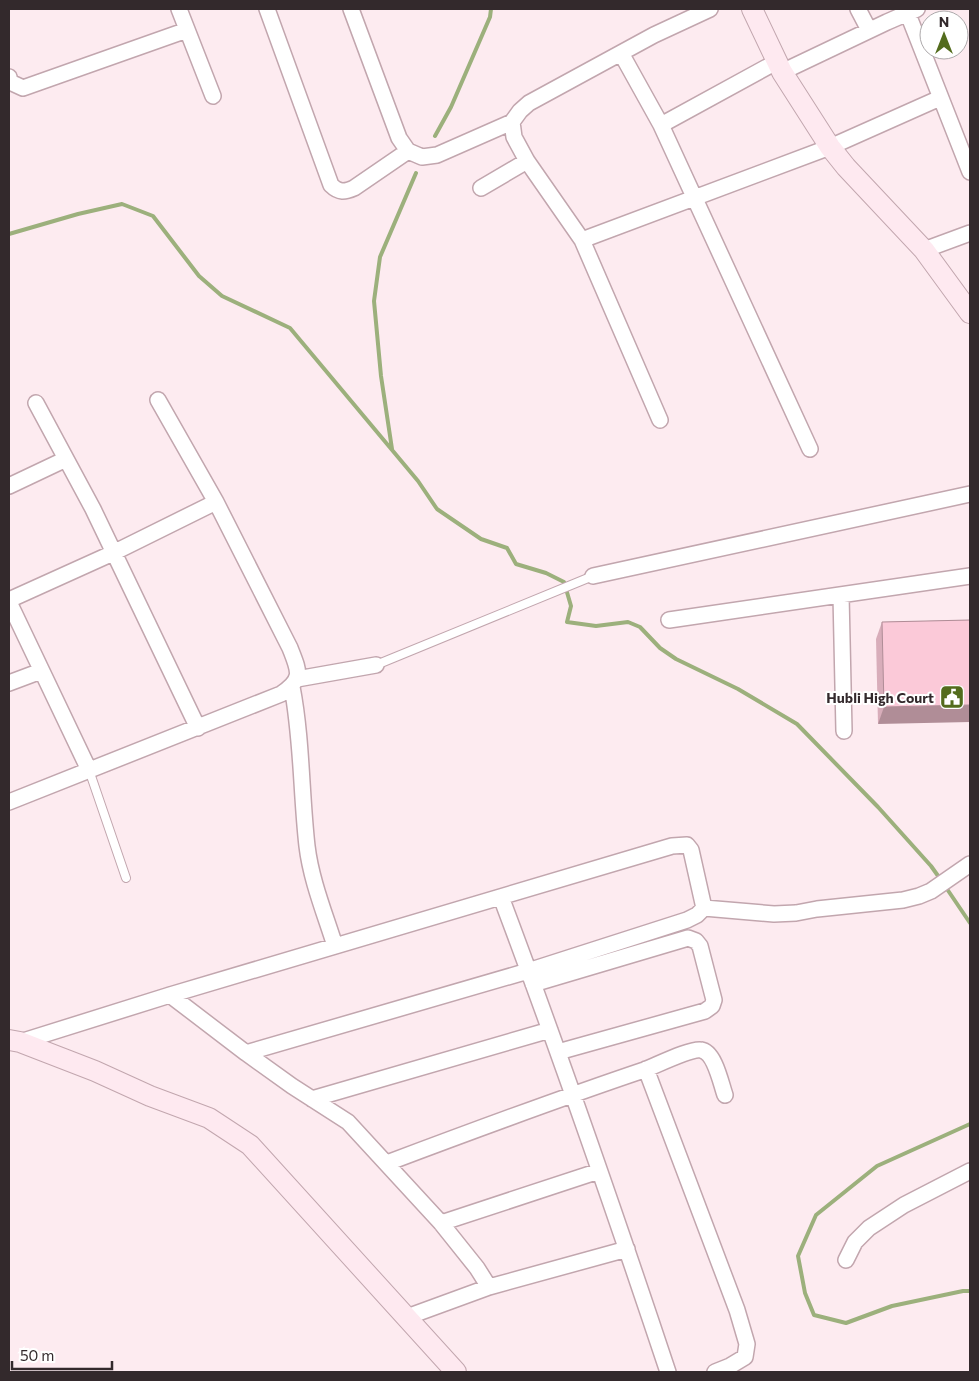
<svg xmlns="http://www.w3.org/2000/svg" width="979" height="1381" viewBox="0 0 979 1381" font-family="Commissioner,sans-serif">
  <style>
    .lines { fill: none; stroke-linecap: round; stroke-linejoin: round }
    .stream { stroke: #9cb07c; stroke-width: 4 }
    .lane-casing { stroke: #c2a6ae; stroke-width: 10 }
    .street-casing { stroke: #c2a6ae; stroke-width: 18 }
    .secondary-casing { stroke: #c2a6ae; stroke-width: 22 }
    .lane { stroke: #fff; stroke-width: 8 }
    .street { stroke: #fff; stroke-width: 15 }
    .secondary { stroke: #fee9f0; stroke-width: 20 }
    .wall { fill: #d8adba }
    .shaded-wall { fill: #b08d97 }
    .building { fill: #fbc9d8; stroke: #b08d97 }
    .labels { text-anchor: middle; dominant-baseline: central; stroke-width: 4; stroke-linejoin: round; paint-order: stroke }
    .poi-label { font-size: 14px; font-weight: bold; fill: #33292c; stroke: #fff; text-anchor: end }
  </style>
  <rect width="100%" height="100%" fill="#fdebf0"/>
  <g class="lines">
    <path class="stream" d="M 435,136 L 451,107 L 490,17 L 491,9
      M 9,234 L 78,214 L 122,204 L 153,216 L 199,276 L 222,296 L 290,328 L 418,481 L 437,509 L 481,539 L 507,548 L 516,564 L 546,573 L 564,582 L 571,606 L 567,622 L 596,626 L 628,622 L 640,627 L 660,648 L 676,659 L 738,689 L 797,724 L 878,807 L 931,866 L 941,880
      M 392,449 L 381,376 L 374,301 L 380,257 L 416,173
      M 945,886 L 970,923
      M 970,1124 L 877,1166 L 816,1215 L 798,1256 L 805,1293 L 814,1315 L 846,1323 L 892,1306 L 963,1291 L 970,1291"/>
    <defs>
      <path id="lane" d="M 376,665 L 593,576
        M 89,770 L 126,878"/>
      <path id="street" d="M 179,9 L 213,96
        M 267,9 L 331,185 C 339,193 345,192 354,188 L 408,151
        M 351,9 L 399,138 L 408,151 L 422,157 L 437,155 L 512,122
        M 858,9 L 869,30
        M 906,9 L 970,172
        M 621,53 L 661,125 L 810,449
        M 782,72 L 887,22 L 917,9
        M 9,77 L 10,82 L 23,88 L 187,30
        M 661,125 L 778,61
        M 481,188 L 527,161
        M 582,240 L 830,147 L 940,98
        M 924,250 L 970,233
        M 36,403 L 93,509 L 198,728
        M 660,420 L 582,240 L 527,161 L 514,137 L 512,122 L 520,111 L 529,103 L 654,35 L 710,9
        M 9,486 L 66,459
        M 593,576 L 970,494
        M 841,595 L 844,731
        M 9,600 L 113,553 L 216,502
        M 9,602 L 89,770
        M 669,620 L 970,576
        M 297,679 L 376,665
        M 9,683 L 41,671
        M 292,687 C 302,739 301,793 307,846 C 311,880 325,914 335,946
        M 9,802 L 281,694 C 304,679 299,671 290,648 L 216,502 L 158,400
        M 501,897 C 560,1054 615,1213 668,1372
        M 704,908 L 774,914 L 796,913 L 817,909 L 903,900 L 919,896 L 931,891 L 970,864
        M 533,984 L 688,938 L 696,941 L 700,946 L 714,1000 L 712,1006 L 705,1011 L 558,1052
        M 170,995 L 246,1053 L 292,1086 L 348,1122 L 441,1223 L 477,1268 L 489,1287
        M 20,1042 L 170,995 L 672,846 L 687,845 L 691,850 L 704,908 L 697,915 L 687,920 L 528,971 L 246,1053
        M 646,1069 L 737,1310 L 747,1344 L 745,1357 L 730,1366 L 715,1372
        M 312,1099 L 550,1030
        M 387,1163 C 472,1131 558,1099 644,1070 C 655,1066 691,1048 701,1050 C 715,1052 721,1084 725,1095
        M 441,1223 L 599,1171
        M 846,1260 L 855,1242 L 869,1228 L 904,1205 L 970,1171
        M 407,1317 L 489,1287 L 627,1249"/>
      <path id="secondary" d="M 752,9 L 782,72 L 830,147 L 846,167 L 924,250 L 970,313
        M 9,1040 L 20,1042 L 95,1071 L 150,1096 L 209,1118 L 250,1145 L 456,1372"/>
    </defs>
    <use href="#lane" class="lane-casing"/>
    <use href="#street" class="street-casing"/>
    <use href="#secondary" class="secondary-casing"/>
    <use href="#lane" class="lane"/>
    <use href="#street" class="street"/>
    <use href="#secondary" class="secondary"/>
  </g>
  <path class="wall" d="M 970,620 L 878,724 L 876,639 L 882,622 Z"/>
  <path class="shaded-wall" d="M 970,705 L 970,722 L 878,724 L 884,707 Z"/>
  <path class="building" d="M 970,620 L 970,705 L 884,707 L 882,622 Z"/>
  <defs>
    <symbol id="civic-square" viewBox="-11 -11 22 22"><rect x="-9" y="-9" width="18" height="18" rx="4" fill="#536c1d" stroke="#fff"/><path d="M-.6-6.5H3V-4.5H.6V-3L4-1V1h2V6H-6V1h2V-1L-.6-3ZM-1.2 2.5V6h2.4V2.5Z" fill="#fff"/></symbol>
  </defs>
  <g fill-rule="evenodd">
    <use href="#civic-square" x="938" y="683" width="28" height="28"/>
  </g>
  <g class="labels">
    <g class="poi-label">
      <text x="934" y="697">Hubli High Court</text>
    </g>
  </g>
  <rect width="979" height="1381" fill="none" stroke="#33292c" stroke-width="20"/>
  <g transform="translate(944 35)"><circle r="24" fill="#ffffff" stroke="#ada9ab"/>
  <path d="M0-4L9 19L0 12L-9 19Z" fill="#536c1d"/>
  <text y="-8" font-size="14" font-weight="bold" text-anchor="middle" fill="#33292c">N</text>
  </g>
  <path d="M12 1361v8h100v-8" fill="none" stroke="#33292c" stroke-width="2.5"/>
  <text x="20" y="1361" font-size="15" fill="#33292c" stroke="#ffffff" stroke-width="4" paint-order="stroke">50 m</text>
</svg>
